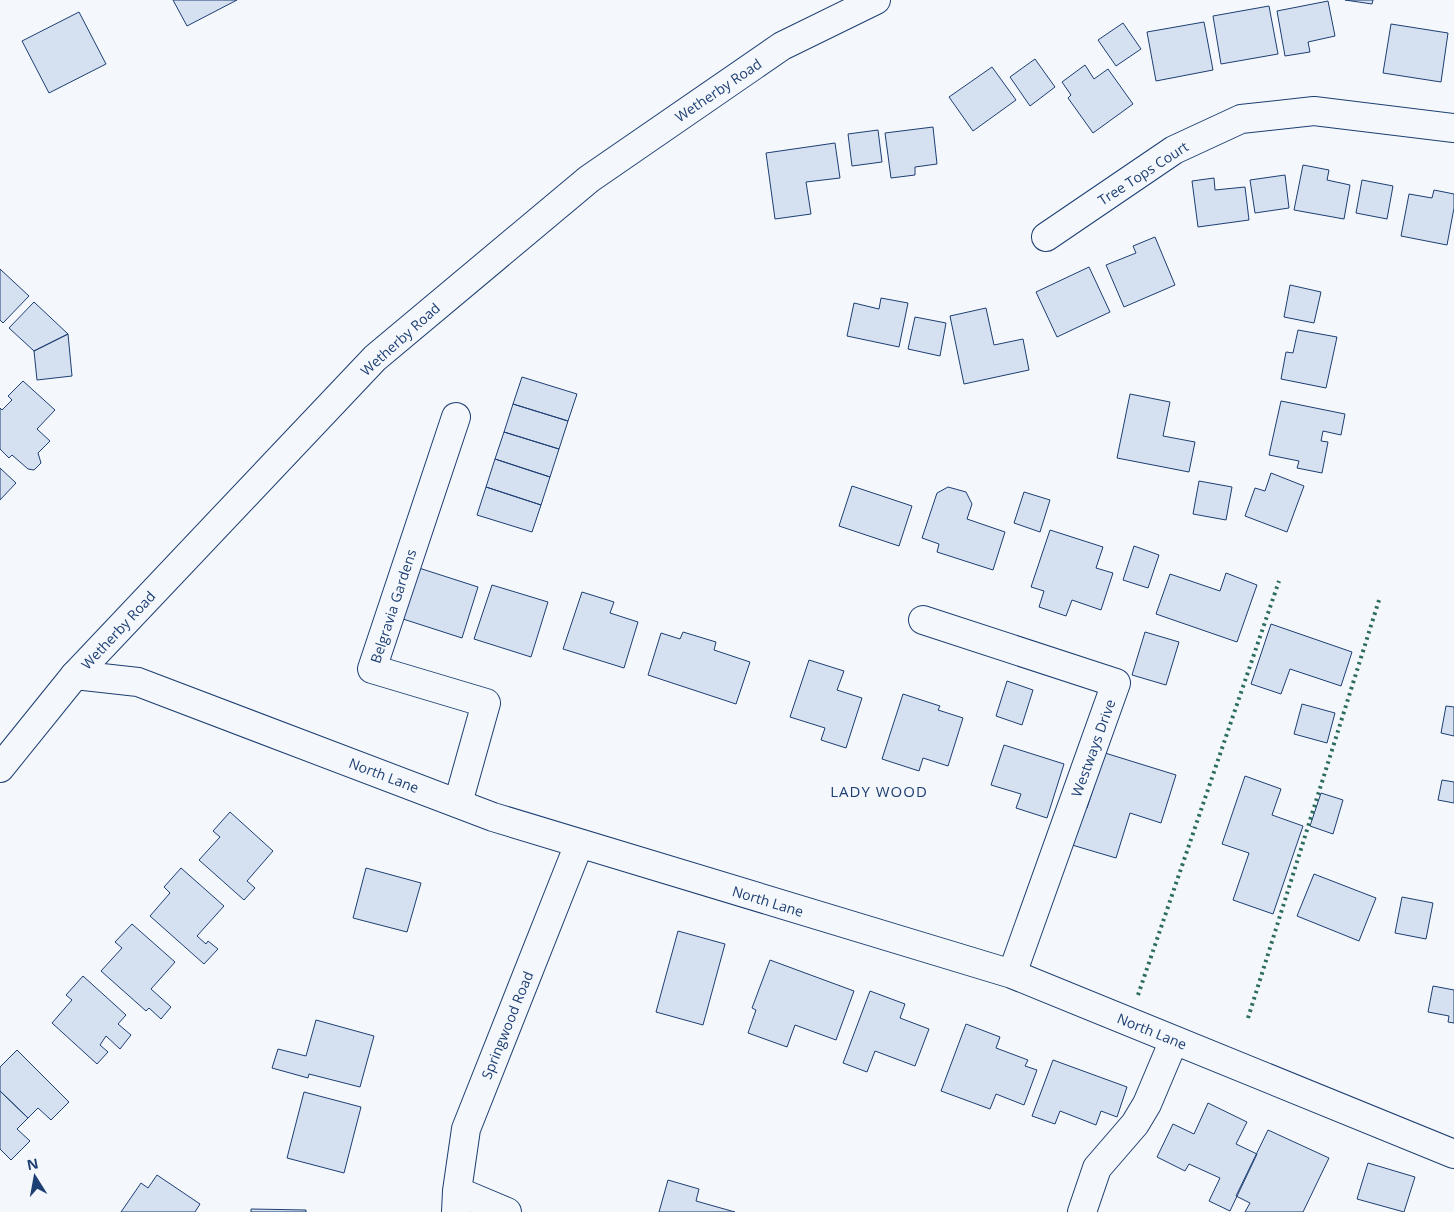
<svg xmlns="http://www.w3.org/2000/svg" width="1454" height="1212" viewBox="0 0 1454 1212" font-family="'Open Sans',sans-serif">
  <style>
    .building { fill: #d5e0f0; stroke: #1d3f73 }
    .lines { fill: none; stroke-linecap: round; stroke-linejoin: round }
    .street-casing { stroke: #1d3f73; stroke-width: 30 }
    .secondary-casing { stroke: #1d3f73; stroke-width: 30 }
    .street { stroke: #f4f7fb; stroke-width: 28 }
    .secondary { stroke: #f4f7fb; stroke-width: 28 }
    .hedge { stroke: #2c6c60; stroke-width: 4; stroke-dasharray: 2.5 4; stroke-linecap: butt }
    .labels { text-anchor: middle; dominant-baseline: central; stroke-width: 4; stroke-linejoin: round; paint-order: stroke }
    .street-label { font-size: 14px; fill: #1d3f73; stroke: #f4f7fb }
    .neighbourhood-label { font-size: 15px; letter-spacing: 1px; fill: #1d3f73; stroke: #f4f7fb }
  </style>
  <rect width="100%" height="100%" fill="#f4f7fb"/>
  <path class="building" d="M 173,0 L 237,0 L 187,26 Z
    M 1345,0 L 1373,0 L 1372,4 Z
    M 1328,1 L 1335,36 L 1308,42 L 1310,52 L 1285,56 L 1277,11 Z
    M 1269,6 L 1278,54 L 1221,64 L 1213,16 Z
    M 79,12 L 106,64 L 49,93 L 22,41 Z
    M 1204,22 L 1213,70 L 1156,81 L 1147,32 Z
    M 1123,23 L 1141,49 L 1116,66 L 1098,40 Z
    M 1391,24 L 1448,33 L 1441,82 L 1383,73 Z
    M 1035,59 L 1055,87 L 1030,106 L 1010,77 Z
    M 1085,65 L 1094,79 L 1108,69 L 1133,104 L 1093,133 L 1068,98 L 1071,95 L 1062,82 Z
    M 992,67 L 1016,100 L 973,131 L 949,97 Z
    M 933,127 L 937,164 L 915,167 L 915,175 L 891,178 L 885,133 Z
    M 878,130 L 882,162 L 852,166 L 848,134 Z
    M 835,143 L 840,178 L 806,182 L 811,214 L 775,219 L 766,153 Z
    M 1303,165 L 1329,170 L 1327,180 L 1350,185 L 1344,219 L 1294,210 Z
    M 1285,175 L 1289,208 L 1255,213 L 1250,180 Z
    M 1214,178 L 1215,190 L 1245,187 L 1249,220 L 1198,227 L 1192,181 Z
    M 1362,180 L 1393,186 L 1387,219 L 1356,213 Z
    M 1434,190 L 1454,194 L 1454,208 L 1447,245 L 1401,236 L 1409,194 L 1432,198 Z
    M 1155,237 L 1175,285 L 1124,307 L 1106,265 L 1136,253 L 1133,246 Z
    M 1089,267 L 1110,312 L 1057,337 L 1036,292 Z
    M 0,269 L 29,296 L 3,323 L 0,320 Z
    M 1290,285 L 1321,292 L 1314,323 L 1284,317 Z
    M 881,298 L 908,303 L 899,347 L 847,336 L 854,303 L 879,309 Z
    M 34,302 L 68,334 L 34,351 L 9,328 Z
    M 986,308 L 994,345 L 1023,339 L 1029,370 L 964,384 L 950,316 Z
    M 915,317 L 946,323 L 940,356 L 908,349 Z
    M 1298,330 L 1337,337 L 1326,388 L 1281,379 L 1286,352 L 1293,353 Z
    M 68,334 L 72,376 L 37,380 L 34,351 Z
    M 522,377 L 577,394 L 568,421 L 513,404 Z
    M 23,381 L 55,410 L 37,429 L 50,441 L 38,453 L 41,463 L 34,470 L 28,469 L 12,455 L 9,458 L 0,449 L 0,408 L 2,410 L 12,400 L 8,396 Z
    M 1130,394 L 1170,402 L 1163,436 L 1195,442 L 1189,472 L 1117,458 Z
    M 1281,401 L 1345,414 L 1341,435 L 1323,431 L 1321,441 L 1328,442 L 1322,473 L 1297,468 L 1299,461 L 1269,455 Z
    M 513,404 L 568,421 L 559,449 L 504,432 Z
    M 504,432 L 559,449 L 550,477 L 495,459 Z
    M 495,459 L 550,477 L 541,505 L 486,487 Z
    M 0,468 L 16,483 L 0,500 Z
    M 1271,473 L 1304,486 L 1287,532 L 1245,516 L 1255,488 L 1265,491 Z
    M 1199,481 L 1232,487 L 1226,520 L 1193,514 Z
    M 852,486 L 912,506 L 899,546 L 839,526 Z
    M 486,487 L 541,505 L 532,532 L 477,515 Z
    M 948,487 L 966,492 L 972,504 L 967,519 L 1005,532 L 993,570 L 937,552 L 939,544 L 922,538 L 937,493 Z
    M 1024,492 L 1050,500 L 1040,532 L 1014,523 Z
    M 1050,530 L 1103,547 L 1096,568 L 1113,573 L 1101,610 L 1072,600 L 1066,616 L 1039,607 L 1044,591 L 1031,587 Z
    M 1134,546 L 1159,555 L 1148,588 L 1123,580 Z
    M 419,568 L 478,587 L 462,638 L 403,619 Z
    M 1226,573 L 1257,585 L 1237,642 L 1156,614 L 1170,574 L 1220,591 Z
    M 492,585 L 548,602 L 531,657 L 474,639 Z
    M 582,592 L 614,602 L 610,613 L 638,622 L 624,668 L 563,649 Z
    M 1271,624 L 1352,652 L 1341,686 L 1290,669 L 1281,694 L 1251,684 Z
    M 683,632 L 716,642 L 714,650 L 750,662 L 736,704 L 648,675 L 661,633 L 680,639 Z
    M 1145,632 L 1179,642 L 1166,685 L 1132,675 Z
    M 809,660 L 844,671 L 837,690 L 862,698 L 846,748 L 821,740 L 825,728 L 790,717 Z
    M 1007,681 L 1033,690 L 1022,725 L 996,716 Z
    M 903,694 L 940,706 L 938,710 L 963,718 L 948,766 L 923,758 L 919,771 L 882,759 Z
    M 1302,704 L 1335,713 L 1327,743 L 1294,734 Z
    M 1446,706 L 1454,707 L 1454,736 L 1441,733 Z
    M 1004,745 L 1064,764 L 1047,818 L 1016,808 L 1021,794 L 991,785 Z
    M 1105,753 L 1176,775 L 1161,823 L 1130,813 L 1116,858 L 1072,845 L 1084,807 L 1087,808 Z
    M 1245,776 L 1281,789 L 1272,815 L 1303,826 L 1273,914 L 1233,900 L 1249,853 L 1222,844 Z
    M 1442,780 L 1454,782 L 1454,803 L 1438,800 Z
    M 1321,793 L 1343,800 L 1333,834 L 1310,826 Z
    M 230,812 L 273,851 L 247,881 L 255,888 L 244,900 L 199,860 L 220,837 L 213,831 Z
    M 181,868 L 224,906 L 197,936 L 206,944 L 208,941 L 218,949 L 204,964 L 150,916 L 170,893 L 164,887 Z
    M 366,868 L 421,883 L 407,932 L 353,918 Z
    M 1314,874 L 1376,898 L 1359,941 L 1297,916 Z
    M 1402,897 L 1433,903 L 1426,939 L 1395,933 Z
    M 132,924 L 175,962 L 151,989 L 171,1007 L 161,1019 L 149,1008 L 146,1011 L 101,971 L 122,948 L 115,942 Z
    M 678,931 L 725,944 L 703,1025 L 656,1012 Z
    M 770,960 L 854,991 L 836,1040 L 795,1025 L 787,1047 L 748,1033 L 756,1010 L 752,1008 Z
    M 83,976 L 126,1015 L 118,1024 L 131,1035 L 120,1049 L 106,1036 L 100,1045 L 108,1052 L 97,1064 L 52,1023 L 72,1000 L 66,995 Z
    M 1433,986 L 1454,990 L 1454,1023 L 1448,1022 L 1449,1016 L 1428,1012 Z
    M 870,991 L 905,1004 L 900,1018 L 929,1029 L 915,1066 L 875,1051 L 867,1072 L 843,1063 Z
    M 316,1020 L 374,1036 L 360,1087 L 309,1074 L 308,1078 L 272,1068 L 278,1049 L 306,1056 Z
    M 966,1024 L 1000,1037 L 996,1048 L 1028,1060 L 1025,1066 L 1037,1070 L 1024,1105 L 996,1094 L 990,1109 L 941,1091 Z
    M 17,1050 L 69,1102 L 51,1120 L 38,1108 L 28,1118 L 0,1091 L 0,1067 Z
    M 1053,1060 L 1127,1087 L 1117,1117 L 1101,1111 L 1096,1125 L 1060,1111 L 1055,1124 L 1032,1116 Z
    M 0,1091 L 28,1118 L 17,1129 L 30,1141 L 11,1160 L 0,1149 Z
    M 304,1092 L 361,1107 L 344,1173 L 287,1158 Z
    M 1208,1103 L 1247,1122 L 1236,1144 L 1257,1154 L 1230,1211 L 1209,1201 L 1220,1178 L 1189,1164 L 1185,1171 L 1157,1157 L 1173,1124 L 1194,1134 Z
    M 1268,1130 L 1329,1158 L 1303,1212 L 1245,1212 L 1250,1203 L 1236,1196 Z
    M 1368,1163 L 1415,1177 L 1404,1212 L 1357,1199 Z
    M 157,1175 L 200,1204 L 195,1212 L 121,1212 L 141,1183 L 148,1188 Z
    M 668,1180 L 699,1189 L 696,1201 L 735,1212 L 659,1212 Z
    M 251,1209 L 306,1210 L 306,1212 L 251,1212 Z"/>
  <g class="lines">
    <defs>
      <path id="street" d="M 1046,237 L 1174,150 L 1241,119 L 1314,111 L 1454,128
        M 456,417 L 372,669 L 486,703 L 458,803
        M 923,620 L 1116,683 L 1012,974
        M 75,675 L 138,682 L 493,817 L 1012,974 L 1454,1154
        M 457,1191 L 507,1212
        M 456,1212 L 457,1191 L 466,1129 L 579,844
        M 1082,1212 L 1097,1168 L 1135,1124 L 1147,1104 L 1174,1040"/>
      <path id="secondary" d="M 0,768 L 75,675 L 375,358 L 589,179 L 782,46 L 876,0"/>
    </defs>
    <use href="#street" class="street-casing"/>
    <use href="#secondary" class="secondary-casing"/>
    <use href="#street" class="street"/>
    <use href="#secondary" class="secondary"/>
    <path class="hedge" d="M 1138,995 L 1279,581
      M 1248,1018 L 1380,597"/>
  </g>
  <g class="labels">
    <g class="street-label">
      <text transform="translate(718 90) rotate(-34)">Wetherby Road</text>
      <text transform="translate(1143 173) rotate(-33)">Tree Tops Court</text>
      <text transform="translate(400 339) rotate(-42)">Wetherby Road</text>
      <text transform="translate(393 606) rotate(-72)">Belgravia Gardens</text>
      <text transform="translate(118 630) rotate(-47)">Wetherby Road</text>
      <text transform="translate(1093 748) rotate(-70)">Westways Drive</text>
      <text transform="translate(384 775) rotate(21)">North Lane</text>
      <text transform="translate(768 901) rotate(17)">North Lane</text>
      <text transform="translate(507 1025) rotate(-68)">Springwood Road</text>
      <text transform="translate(1152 1031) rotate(22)">North Lane</text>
    </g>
    <g class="neighbourhood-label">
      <text x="879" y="791">LADY WOOD</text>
    </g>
  </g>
  <g transform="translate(35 1177) rotate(349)" stroke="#f4f7fb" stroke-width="4" paint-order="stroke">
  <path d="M0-4L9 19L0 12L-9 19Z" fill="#1d3f73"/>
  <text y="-8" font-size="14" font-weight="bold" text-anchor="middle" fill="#1d3f73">N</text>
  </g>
</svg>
